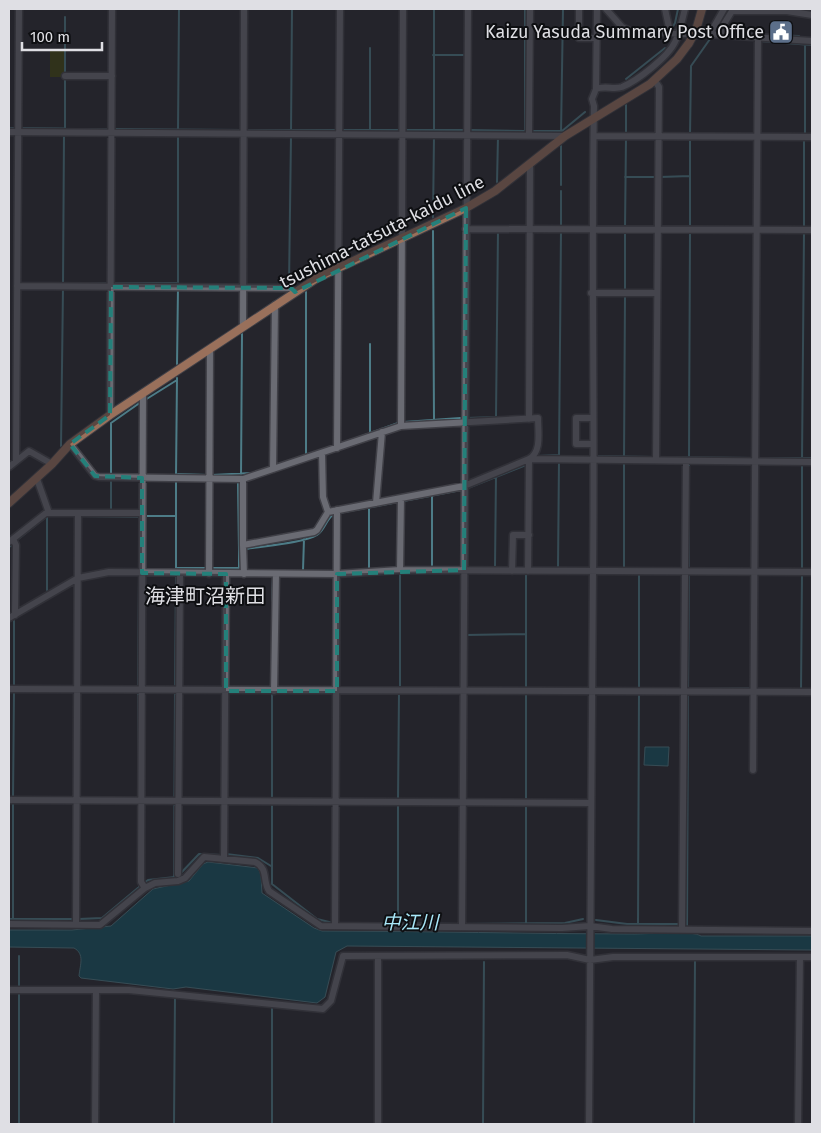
<svg xmlns="http://www.w3.org/2000/svg" width="821" height="1133" viewBox="0 0 821 1133" font-family="'Fira Sans','Noto Sans JP',sans-serif">
  <style>
    .green { fill: #3e4408 }
    .water { fill: #0e515f; stroke: #4d7c87 }
    .lines { fill: none; stroke-linecap: round; stroke-linejoin: round }
    .stream { stroke: #4d7c87; stroke-width: 2 }
    .minor-casing { stroke: #404047; stroke-width: 9 }
    .major-casing { stroke: #404047; stroke-width: 10 }
    .minor { stroke: #6a6b73; stroke-width: 6 }
    .major { stroke: #99705b; stroke-width: 8 }
    .major-bridge-casing { stroke: #404047; stroke-width: 10; stroke-linecap: butt }
    .major-bridge { stroke: #99705b; stroke-width: 8 }
    .marked { fill: none; stroke: #24807a; stroke-width: 4; stroke-dasharray: 10 6; stroke-linejoin: round }
    .labels { text-anchor: middle; dominant-baseline: central; stroke-width: 4; stroke-linejoin: round; paint-order: stroke }
    .poi-label { font-size: 18px; fill: #dfdfe4; stroke: #0e0f12; text-anchor: end }
    .street-label { font-size: 18px; fill: #dfdfe4; stroke: #0e0f12 }
    .water-label { font-size: 19px; font-style: italic; fill: #a9e8f9; stroke: #0e0f12 }
    .quarter-label { font-size: 20px; fill: #dfdfe4; stroke: #0e0f12 }
  </style>
  <rect width="100%" height="100%" fill="#25252c"/>
  <path class="green" d="M 50,49 L 65,49 L 64,77 L 50,77 Z"/>
  <path class="water" d="M 645,747 L 669,747 L 668,766 L 644,765 Z
    M 208,862 L 258,868 L 261,875 L 262,893 L 314,928 L 322,931 C 426,931 531,934 634,934 C 649,934 692,930 701,936 L 812,936 L 812,950 L 347,946 L 336,952 L 325,997 L 317,1003 L 186,987 L 173,989 L 81,978 L 79,976 C 80,965 85,954 74,948 L 9,947 L 9,930 L 72,930 L 111,926 L 153,889 L 189,881 L 203,864 Z"/>
  <g class="lines">
    <path class="stream" d="M 434,9 L 434,130
      M 65,17 L 65,74
      M 672,28 L 675,23 L 678,9
      M 764,35 L 799,36
      M 760,41 L 812,45
      M 370,48 L 370,130
      M 433,55 L 465,55
      M 65,78 L 65,128
      M 626,79 L 665,48
      M 626,105 L 626,133
      M 9,128 L 14,128
      M 20,128 L 109,129
      M 114,129 L 241,130
      M 178,129 L 179,9
      M 246,130 L 336,130
      M 341,130 L 400,130
      M 405,130 L 464,130
      M 469,130 L 524,131
      M 291,131 L 292,9
      M 525,131 L 525,9
      M 531,131 L 562,131 L 585,112
      M 561,133 L 563,9
      M 690,134 L 691,66 L 710,39
      M 805,134 L 805,44
      M 561,146 L 561,185
      M 625,177 L 656,177
      M 660,177 L 690,176
      M 497,182 L 498,137
      M 561,191 L 561,226
      M 433,218 L 434,137
      M 690,226 L 690,138
      M 625,227 L 626,138
      M 690,227 L 754,227
      M 790,227 L 812,227
      M 804,228 L 804,139
      M 433,231 L 434,419
      M 63,283 L 108,283
      M 113,283 L 178,283
      M 63,284 L 64,135
      M 178,285 L 178,135
      M 289,285 L 291,136
      M 625,289 L 625,231
      M 306,292 L 306,455
      M 370,344 L 370,433
      M 177,364 L 178,288
      M 145,400 L 177,380
      M 467,418 L 495,417 L 496,416 L 498,231
      M 404,422 L 460,418
      M 362,436 L 398,423
      M 61,446 L 63,288
      M 538,456 L 559,455 L 561,231
      M 596,456 L 653,457
      M 658,457 L 753,458
      M 624,458 L 625,296
      M 689,458 L 690,232
      M 758,458 L 812,458
      M 802,460 L 804,233
      M 178,474 L 208,475
      M 111,475 L 111,423 L 141,402
      M 176,475 L 177,378
      M 212,475 L 251,473
      M 241,475 L 242,334
      M 111,480 L 111,510
      M 238,482 L 239,551
      M 468,488 L 526,465
      M 403,501 L 461,490
      M 339,513 L 398,502
      M 56,516 L 76,516
      M 80,516 L 140,517
      M 144,516 L 176,516
      M 47,517 L 47,590
      M 17,540 L 46,517
      M 9,547 L 12,545
      M 246,549 C 262,546 304,543 317,535 C 325,530 326,519 334,514
      M 432,565 L 432,496
      M 495,566 L 496,476
      M 558,567 L 559,461
      M 624,567 L 624,462
      M 176,568 L 207,568
      M 211,568 L 239,568 L 239,551
      M 369,568 L 369,507
      M 689,568 L 689,463
      M 802,569 L 802,464
      M 176,570 L 176,480
      M 303,570 L 304,539
      M 272,601 L 273,578
      M 14,621 L 14,686
      M 466,635 L 526,634
      M 9,686 L 15,686
      M 138,687 L 139,577
      M 175,688 L 176,575
      M 400,688 L 400,574
      M 494,688 L 526,688
      M 688,688 L 752,688
      M 526,689 L 526,574
      M 756,689 L 810,689
      M 801,689 L 802,576
      M 639,690 L 639,575
      M 688,690 L 689,575
      M 138,781 L 138,693
      M 13,798 L 14,692
      M 272,799 L 272,693
      M 398,800 L 399,693
      M 526,800 L 526,693
      M 272,804 L 272,884 L 317,919 L 333,923
      M 226,854 L 258,858 L 271,866
      M 179,875 L 199,854 L 222,855
      M 174,880 L 175,693
      M 144,883 L 148,880 L 175,877
      M 9,919 L 74,919
      M 13,919 L 13,803
      M 79,919 L 102,918 L 139,887 L 138,813
      M 596,920 L 627,924 L 679,924
      M 398,922 L 398,804
      M 526,922 L 526,804
      M 351,923 L 459,924
      M 464,924 L 565,923 L 583,919
      M 638,924 L 639,694
      M 687,929 L 688,694
      M 19,987 L 19,956
      M 272,1009 L 272,1124
      M 19,1124 L 19,992
      M 174,1124 L 175,997
      M 483,1124 L 484,962
      M 694,1124 L 695,959"/>
    <defs>
      <path id="minor" d="M 579,9 L 579,38 L 596,38
        M 606,9 L 622,27 L 630,31 L 703,35 L 712,30 L 724,9
        M 665,9 L 670,32
        M 708,34 L 812,41
        M 724,35 L 724,24 L 732,11 L 787,11 L 812,15
        M 65,76 L 112,76
        M 596,89 L 597,9
        M 9,132 L 565,136
        M 529,135 L 530,9
        M 594,136 L 812,137
        M 466,229 L 812,230
        M 17,286 L 291,288 L 295,292
        M 591,293 L 657,293
        M 243,326 L 244,9
        M 143,393 L 141,882 L 145,888
        M 110,415 L 112,9
        M 593,418 L 576,418 L 576,444 L 593,444
        M 529,419 L 530,164
        M 401,426 L 403,9
        M 70,444 L 95,476 L 99,477 L 243,479 L 401,426 L 538,418 C 538,432 542,452 529,459 L 528,571
        M 337,448 L 340,9
        M 322,453 L 323,497 L 328,512
        M 656,460 L 659,87 L 657,84
        M 16,461 L 19,9
        M 9,467 L 29,451 L 52,464
        M 273,469 L 275,305
        M 37,479 L 49,513
        M 243,479 L 243,545
        M 376,503 L 382,432
        M 13,539 L 16,545 L 15,615
        M 9,542 L 46,513 L 142,513
        M 400,570 L 401,498
        M 512,571 L 513,535 L 529,535
        M 209,574 L 210,349
        M 244,574 L 243,545 L 314,532 L 317,530 L 328,512 L 464,486 L 529,459 L 812,462
        M 9,618 L 78,578 L 109,572 L 337,574 L 400,570 L 812,572
        M 9,689 L 812,692
        M 274,691 L 276,574
        M 753,770 L 758,38
        M 9,800 L 591,803
        M 224,859 L 226,574
        M 178,874 L 180,573
        M 9,924 L 100,925 L 145,888 L 155,883 L 178,881 L 185,878 L 204,857 L 255,862 C 269,869 262,880 269,891 L 321,926 L 562,928 L 590,926 L 612,929 L 812,931
        M 76,924 L 78,513
        M 335,926 L 337,510
        M 462,927 L 468,9
        M 682,929 L 686,461
        M 9,990 L 129,990 L 323,1009 L 331,1001 L 343,956 L 567,955 L 590,960 L 613,957 L 812,957
        M 95,1124 L 96,991
        M 378,1124 L 378,957
        M 589,1124 C 590,940 591,756 593,572 C 595,416 591,261 594,106 L 592,99 L 596,89 C 605,85 613,90 622,87 C 637,81 668,57 675,42 C 680,32 682,20 685,9
        M 798,1124 L 800,957"/>
      <path id="major" d="M 696,30 L 702,9
        M 9,503 L 52,464 L 70,444 L 110,415 L 317,278 L 466,208 L 495,191 L 565,136 L 650,84 L 677,59 L 689,43"/>
    </defs>
    <use href="#minor" class="minor-casing"/>
    <use href="#major" class="major-casing"/>
    <use href="#minor" class="minor"/>
    <use href="#major" class="major"/>
    <defs>
      <path id="major-bridge" d="M 689,43 L 696,30"/>
    </defs>
    <use href="#major-bridge" class="major-bridge-casing"/>
    <use href="#major-bridge" class="major-bridge"/>
  </g>
  <path d="M0 0H821V1133H0ZM 466,208 L 464,570 L 337,574 L 337,691 L 226,691 L 226,574 L 142,573 L 142,478 L 95,476 L 70,444 L 110,415 L 111,287 L 291,288 L 295,292 Z" fill="#25252c" fill-opacity=".55" fill-rule="evenodd"/>
  <path class="marked" d="M 466,208 L 464,570 L 337,574 L 337,691 L 226,691 L 226,574 L 142,573 L 142,478 L 95,476 L 70,444 L 110,415 L 111,287 L 291,288 L 295,292 Z"/>
  <defs>
    <symbol id="civic-square" viewBox="-11 -11 22 22"><rect x="-9" y="-9" width="18" height="18" rx="4" fill="#5c6f8a" stroke="#0e0f12"/><path d="M-.6-6.5H3V-4.5H.6V-3L4-1V1h2V6H-6V1h2V-1L-.6-3ZM-1.2 2.5V6h2.4V2.5Z" fill="#fff"/></symbol>
  </defs>
  <g fill-rule="evenodd">
    <use href="#civic-square" x="767" y="18" width="28" height="28"/>
  </g>
  <g class="labels">
    <g class="poi-label">
      <text x="764" y="32">Kaizu Yasuda Summary Post Office</text>
    </g>
    <g class="street-label">
      <text transform="translate(382 232) rotate(-27)">tsushima-tatsuta-kaidu line</text>
    </g>
    <g class="water-label">
      <text x="410" y="922">中江川</text>
    </g>
    <g class="quarter-label">
      <text x="205" y="596">海津町沼新田</text>
    </g>
  </g>
  <rect width="821" height="1133" fill="none" stroke="#dfdfe4" stroke-width="20"/>
  <path d="M22 42v8h80v-8" fill="none" stroke="#dfdfe4" stroke-width="2.5"/>
  <text x="30" y="42" font-size="15" fill="#dfdfe4" stroke="#0e0f12" stroke-width="4" paint-order="stroke">100 m</text>
</svg>
